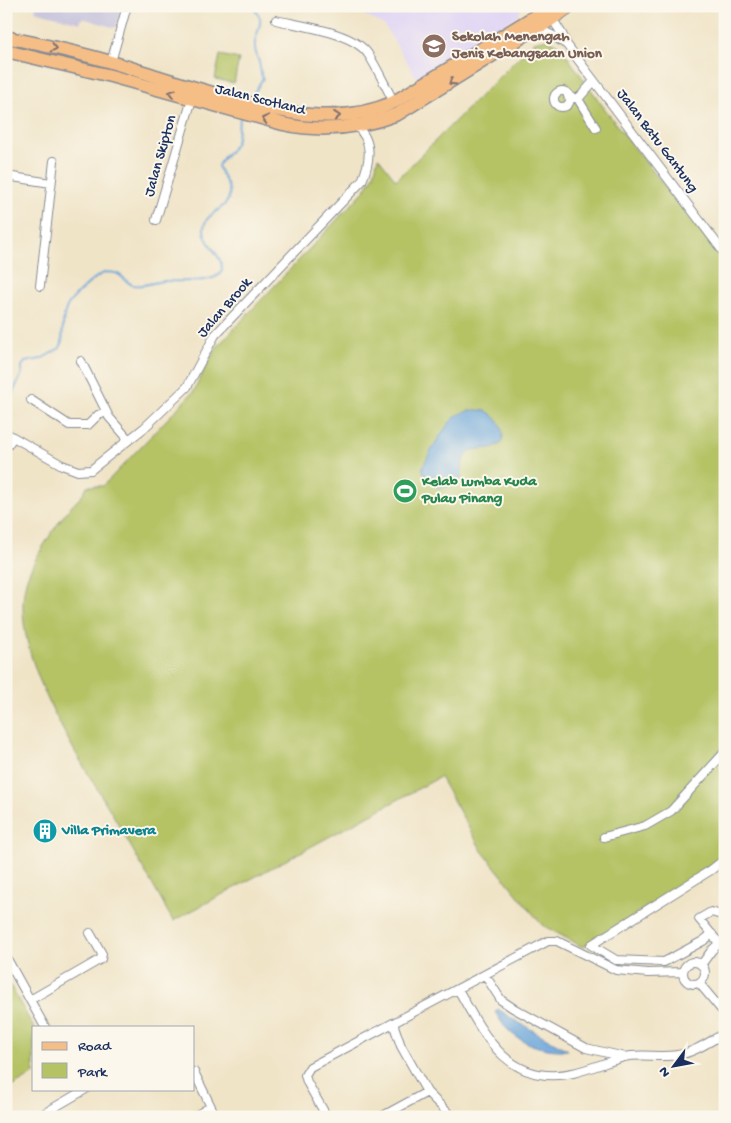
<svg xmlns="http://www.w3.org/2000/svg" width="731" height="1123" viewBox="0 0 731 1123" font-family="'Gochi Hand',sans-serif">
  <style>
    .built { fill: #dfd4f5 }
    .industrial { fill: #c3c0db }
    .green { fill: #b5c365; stroke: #687962 }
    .water { fill: #69a4d9; stroke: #426a9c }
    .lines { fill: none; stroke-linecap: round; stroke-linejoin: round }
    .stream { stroke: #69a4d9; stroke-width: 2 }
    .minor-casing { stroke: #868a92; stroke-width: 10 }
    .primary-casing { stroke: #868a92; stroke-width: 15 }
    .trunk-casing { stroke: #868a92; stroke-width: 16 }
    .minor { stroke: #fff; stroke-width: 8 }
    .primary { stroke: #f6be87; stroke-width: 12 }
    .trunk { stroke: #f6be87; stroke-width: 14 }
    .oneway { stroke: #7e6f70 }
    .labels { text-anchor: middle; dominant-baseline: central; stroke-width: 4; stroke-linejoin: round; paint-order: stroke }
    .education-label { font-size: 15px; font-weight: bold; fill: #785e54; stroke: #fbf7ec; text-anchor: start }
    .street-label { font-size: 15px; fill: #1b2f5e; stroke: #fbf7ec }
    .leisure-label { font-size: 15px; font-weight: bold; fill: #27864d; stroke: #fbf7ec; text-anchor: start }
    .culture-label { font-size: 15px; font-weight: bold; fill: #0d838f; stroke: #fbf7ec; text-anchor: start }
  </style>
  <rect width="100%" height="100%" fill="#fbf7ec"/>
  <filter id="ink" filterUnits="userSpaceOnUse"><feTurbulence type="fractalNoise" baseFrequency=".02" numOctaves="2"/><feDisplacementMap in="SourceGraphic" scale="10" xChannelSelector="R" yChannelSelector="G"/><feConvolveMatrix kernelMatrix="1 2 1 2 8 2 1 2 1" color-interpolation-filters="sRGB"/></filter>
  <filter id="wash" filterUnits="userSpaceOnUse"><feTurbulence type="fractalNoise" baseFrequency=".0096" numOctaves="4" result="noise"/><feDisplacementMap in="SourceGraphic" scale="20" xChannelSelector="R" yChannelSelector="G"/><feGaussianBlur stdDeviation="1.12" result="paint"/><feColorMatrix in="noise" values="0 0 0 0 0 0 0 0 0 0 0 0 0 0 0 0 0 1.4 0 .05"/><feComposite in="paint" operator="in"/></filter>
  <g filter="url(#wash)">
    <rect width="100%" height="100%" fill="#f0e4c7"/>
    <path class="built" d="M 346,6 L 520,6 L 521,10 L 517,16 L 417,78 L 384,25 Z"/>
    <path class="industrial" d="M 36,6 L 122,6 L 116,28 L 82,18 L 80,23 L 35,11 Z"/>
    <path class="green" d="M 547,39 L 559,45 L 612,119 L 725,263 L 725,856 L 708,870 L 583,947 L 542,925 L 482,851 L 440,777 L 173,921 C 153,886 133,850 113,815 C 78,756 5,649 27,578 C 33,560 56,525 68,510 C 76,501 82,498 87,486 L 103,486 L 194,391 L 215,349 L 365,190 L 374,175 L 378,157 L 396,180 L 534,42 Z
      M 220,55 L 239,59 L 234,83 L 215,79 Z
      M 6,978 L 34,1028 L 34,1074 L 6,1090 Z"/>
    <path class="water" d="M 474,410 C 478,410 482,410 486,411 C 498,416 507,432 501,444 L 491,448 L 471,450 L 463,460 L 461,479 L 452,486 L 440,488 L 427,479 L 422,469 C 426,458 444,427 453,419 C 459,413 466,411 474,410 Z
      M 498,1009 L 516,1021 L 568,1050 C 547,1051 525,1046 509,1031 C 503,1026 499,1018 495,1012 Z"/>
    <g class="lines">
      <path class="stream" d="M 251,6 C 268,21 257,26 255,43 C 254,50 257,56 259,62 C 261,68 259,72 263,78 L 251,98
        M 6,405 L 11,397 L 22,373 L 22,366 L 25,362 L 41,359 L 48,355 L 60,348 L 62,343 C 63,333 62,319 66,309 C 68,301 95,276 104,273 C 107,272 111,272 115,273 C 122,274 126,283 133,285 C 143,287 154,282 163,281 C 175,281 215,284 221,272 C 227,259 203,244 204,228 C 205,210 233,210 229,190 C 227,181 221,174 218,166 C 222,156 232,152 236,142 C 239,134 236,126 241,117"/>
    </g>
  </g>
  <g filter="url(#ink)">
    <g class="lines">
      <defs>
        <path id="minor" d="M 550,15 L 562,34 L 567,45 L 725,254
          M 276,20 C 301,26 353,32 368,54 C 378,69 385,86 394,102
          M 537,28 L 552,35 L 567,45
          M 111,62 L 127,6
          M554 99a8 8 0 1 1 16 0a8 8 0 1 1-16 0Z
          M 568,96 L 578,99 L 596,128
          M 578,99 L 594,81
          M 6,176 L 51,183
          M 156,220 L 192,99
          M 40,286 L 54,161
          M 81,361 L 109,417 L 129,440
          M 31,400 L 69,425 L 88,425 L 98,415 L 106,412
          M 6,433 L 62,465 L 78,471 L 91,470 L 97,465 L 144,428 L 187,387 L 215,335 L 362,181 C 370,162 374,141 356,126
          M 6,448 L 13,437
          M 604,837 L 645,826 L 671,811 L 725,752
          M 712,934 L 703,941 L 664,962 L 616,960 L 591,945 L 711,870 L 725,859
          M 719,943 L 699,919 L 711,912 L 725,916
          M 6,957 L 45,1027
          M683 973a11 11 0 1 1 22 0a11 11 0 1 1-22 0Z
          M 701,965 L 712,950 L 725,938
          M 485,975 L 501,1000 L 513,1008 L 586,1048 L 625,1057
          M 699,983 L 725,1014
          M 458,989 C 484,1036 509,1087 573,1073 C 590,1069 607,1062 624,1057 C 641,1053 659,1058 677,1055 C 694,1053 710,1041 725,1033
          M 30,1000 L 101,959 L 102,954 L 90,933
          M 393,1023 L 401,1046 L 427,1092 L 452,1117
          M 194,1072 L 216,1117
          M 38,1117 L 86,1089
          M 194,1117 L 210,1107
          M 327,1117 L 307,1082 L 305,1075 L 310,1067 L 548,941 L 557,941 L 616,970 L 648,973 L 682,972
          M 381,1117 L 427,1092"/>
        <path id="primary" d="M 6,37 C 42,45 79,52 114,63 C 151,74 189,87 227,97 C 282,113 338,127 394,102 L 537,15
          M 6,51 L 107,75 L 283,124 C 323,133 361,128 398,114 L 543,24"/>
        <path id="trunk" d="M 537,15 L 550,6
          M 543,24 L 569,6"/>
      </defs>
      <use href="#minor" class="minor-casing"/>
      <use href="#primary" class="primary-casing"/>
      <use href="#trunk" class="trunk-casing"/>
      <use href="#minor" class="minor"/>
      <use href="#primary" class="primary"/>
      <use href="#trunk" class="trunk"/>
    </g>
    <defs><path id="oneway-chevron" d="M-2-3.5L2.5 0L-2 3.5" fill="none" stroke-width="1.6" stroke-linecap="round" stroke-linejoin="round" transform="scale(1.25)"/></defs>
    <g class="oneway">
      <use href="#oneway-chevron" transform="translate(54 48) rotate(13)"/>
      <use href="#oneway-chevron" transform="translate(452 82) rotate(148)"/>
      <use href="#oneway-chevron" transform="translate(172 93) rotate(-164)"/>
      <use href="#oneway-chevron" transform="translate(337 116) rotate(-4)"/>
      <use href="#oneway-chevron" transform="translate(265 119) rotate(-166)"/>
    </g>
  </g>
  <defs>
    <symbol id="school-disc" viewBox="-11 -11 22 22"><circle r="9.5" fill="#8d6e63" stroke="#fbf7ec"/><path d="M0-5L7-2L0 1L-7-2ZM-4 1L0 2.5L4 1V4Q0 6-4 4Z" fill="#fff"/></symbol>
    <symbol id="stadium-disc" viewBox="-11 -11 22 22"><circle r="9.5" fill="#2e9e5b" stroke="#fbf7ec"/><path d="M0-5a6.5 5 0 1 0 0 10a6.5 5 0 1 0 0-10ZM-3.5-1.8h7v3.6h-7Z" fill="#fff"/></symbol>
    <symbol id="building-disc" viewBox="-11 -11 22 22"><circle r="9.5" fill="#0f9aa8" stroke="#fbf7ec"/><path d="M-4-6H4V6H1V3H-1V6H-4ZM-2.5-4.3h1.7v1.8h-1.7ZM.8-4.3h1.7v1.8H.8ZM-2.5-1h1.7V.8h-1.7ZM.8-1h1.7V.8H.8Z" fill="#fff"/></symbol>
  </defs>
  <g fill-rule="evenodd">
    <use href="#school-disc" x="420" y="32" width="28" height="28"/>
    <use href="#stadium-disc" x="391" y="477" width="28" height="28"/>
    <use href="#building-disc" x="31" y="817" width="28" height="28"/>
  </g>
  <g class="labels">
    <g class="education-label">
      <text x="452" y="37">Sekolah Menengah<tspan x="452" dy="17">Jenis Kebangsaan Union</tspan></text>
    </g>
    <g class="street-label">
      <text transform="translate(260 100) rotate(14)">Jalan Scotland</text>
      <text transform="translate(657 141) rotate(53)">Jalan Batu Gantung</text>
      <text transform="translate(161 156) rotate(-74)">Jalan Skipton</text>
      <text transform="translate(225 308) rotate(-49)">Jalan Brook</text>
    </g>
    <g class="leisure-label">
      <text x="422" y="482">Kelab Lumba Kuda<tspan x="422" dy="17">Pulau Pinang</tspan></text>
    </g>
    <g class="culture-label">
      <text x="62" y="831">Villa Primavera</text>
    </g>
  </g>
  <rect width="731" height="1123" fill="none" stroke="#fbf7ec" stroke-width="25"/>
  <rect x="32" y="1026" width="162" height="65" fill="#fbf7ec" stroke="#a1a7b3"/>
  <rect x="42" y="1042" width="25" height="8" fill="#f6be87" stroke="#a1a7b3"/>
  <text x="78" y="1050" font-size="15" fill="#1b2f5e">Road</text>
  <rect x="42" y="1063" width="25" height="15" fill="#b5c365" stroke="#a1a7b3"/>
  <text x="78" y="1076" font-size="15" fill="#1b2f5e">Park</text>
  <g transform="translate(674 1066) rotate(238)" stroke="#fbf7ec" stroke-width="4" paint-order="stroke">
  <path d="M0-4L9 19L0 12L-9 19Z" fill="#1b2f5e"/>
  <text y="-8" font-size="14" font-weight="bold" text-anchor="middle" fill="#1b2f5e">N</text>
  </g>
</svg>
